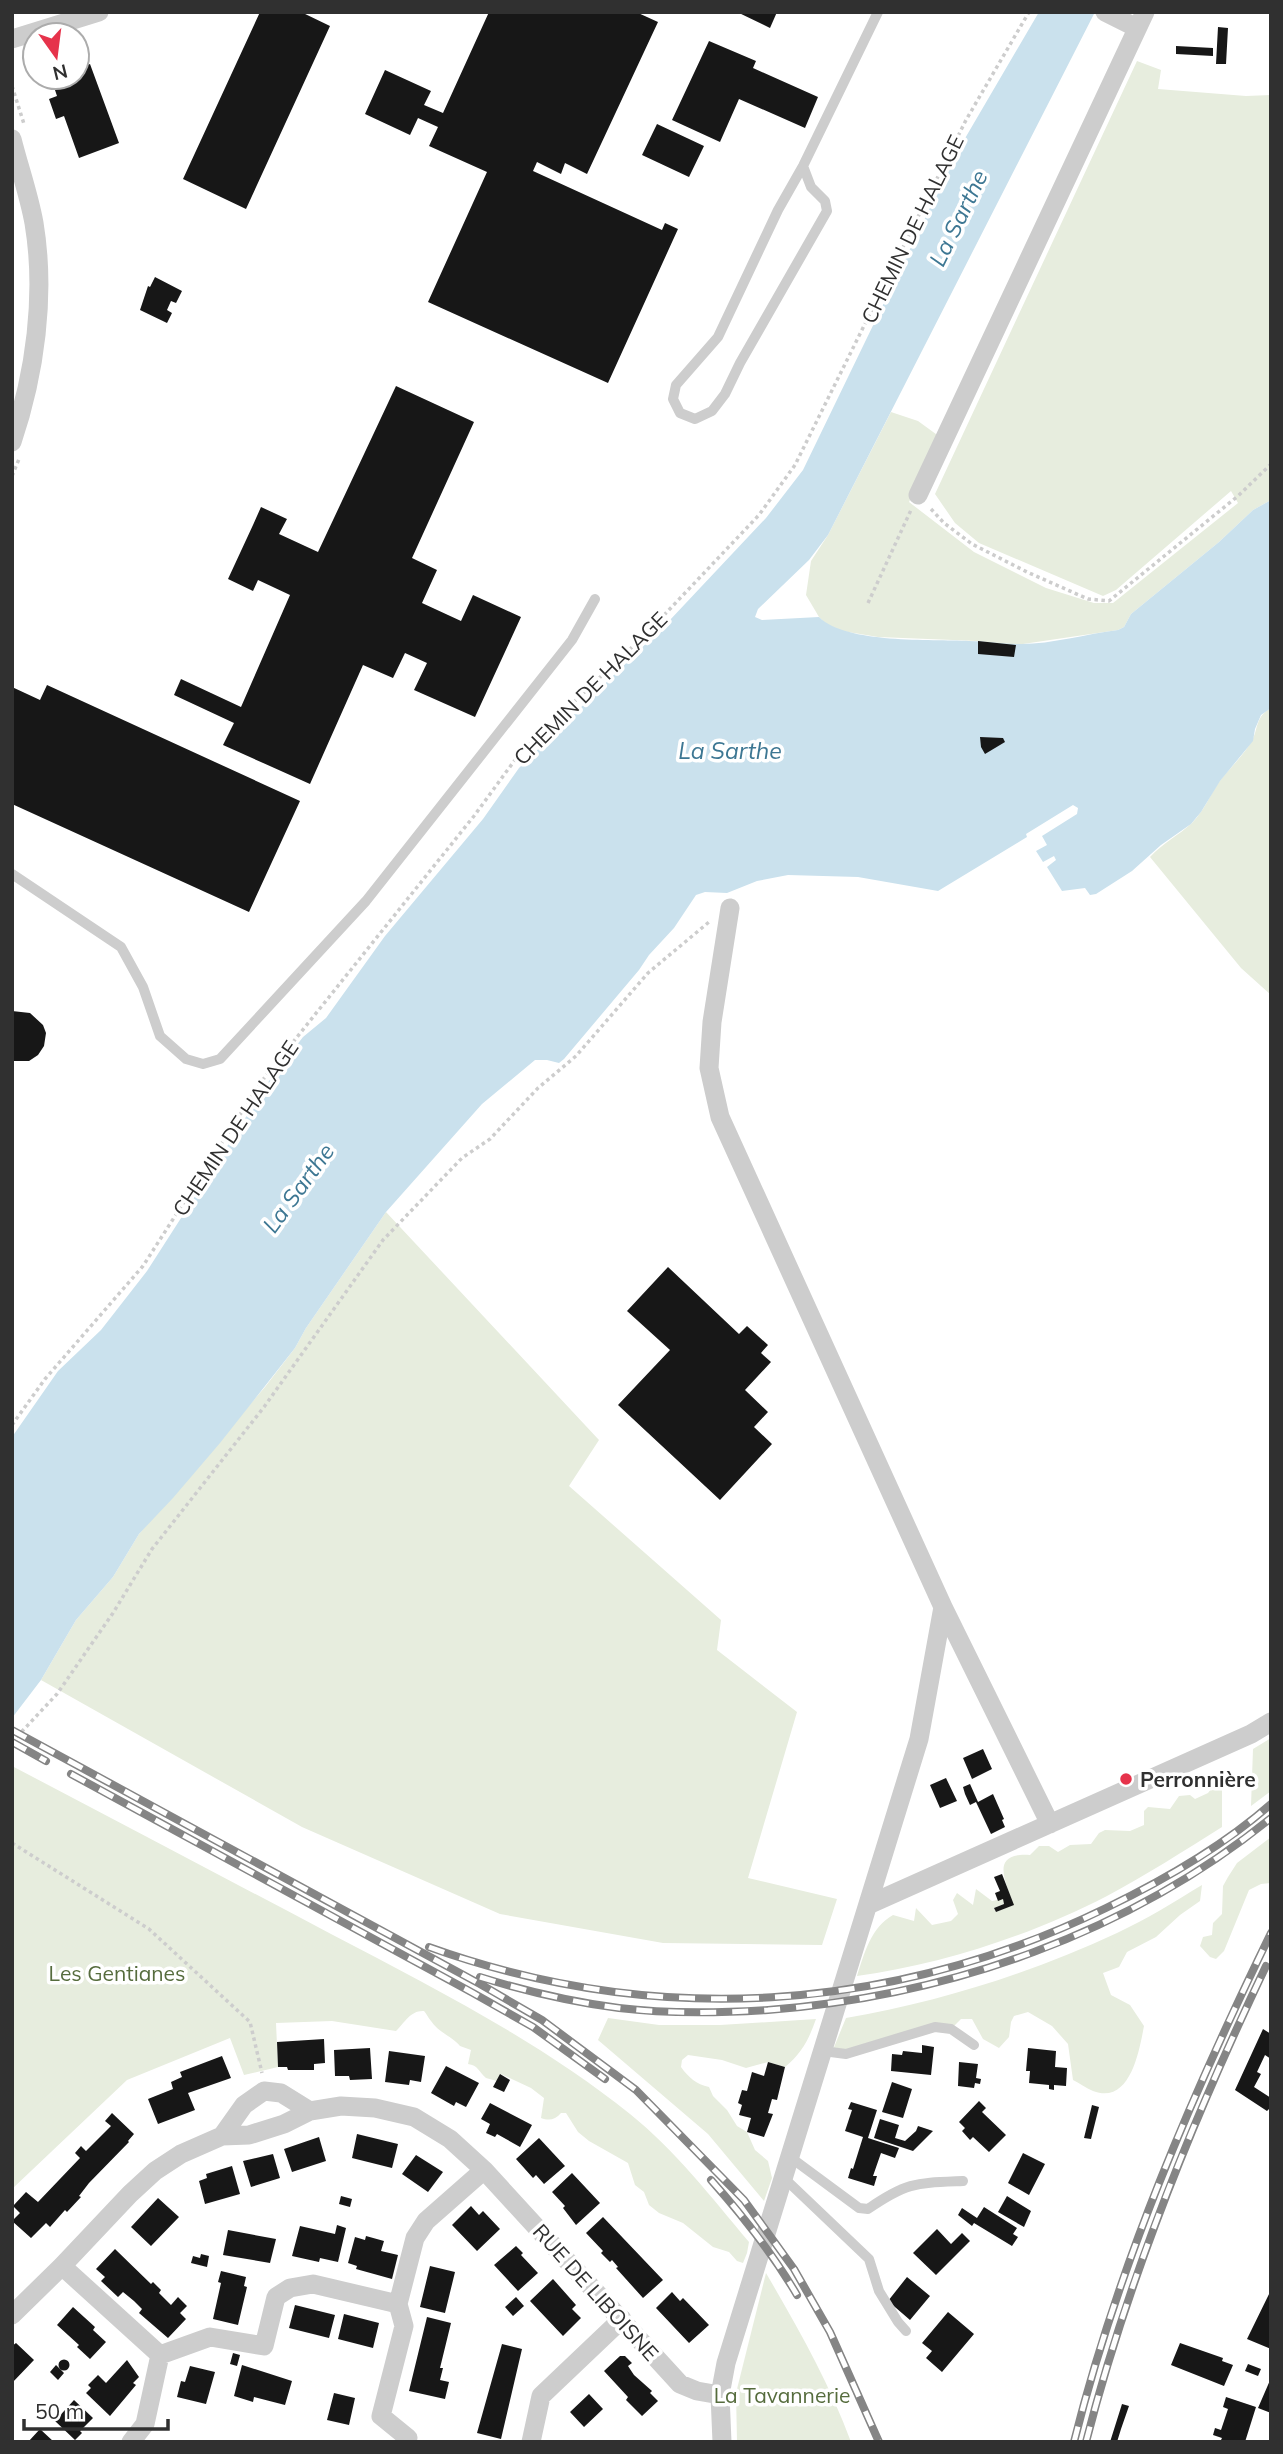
<svg xmlns="http://www.w3.org/2000/svg" width="1283" height="2454" viewBox="0 0 1283 2454" font-family="Mulish,sans-serif">
  <style>
    .green { fill: #e7edde }
    .water { fill: #cae1ed }
    .building { fill: #171717 }
    .lines { fill: none; stroke-linecap: round; stroke-linejoin: round }
    .path { stroke: #cdcdcd; stroke-width: 3.5; stroke-dasharray: 3.5 3.5; stroke-linecap: butt }
    .lane { stroke: #cdcdcd; stroke-width: 10 }
    .street { stroke: #cdcdcd; stroke-width: 19 }
    .rail-casing { stroke: #858585; stroke-width: 8 }
    .rail { stroke: #fff; stroke-width: 5; stroke-dasharray: 16; stroke-linecap: butt }
    .poi-dot { fill: #e6334b; stroke: #fff; stroke-width: 2.5 }
    .labels { text-anchor: middle; dominant-baseline: central; stroke-width: 7; stroke-linejoin: round; paint-order: stroke }
    .street-label { font-size: 21px; fill: #303030; stroke: #fff }
    .poi-label { font-size: 21px; font-weight: bold; fill: #303030; stroke: #fff; text-anchor: start }
    .park-label { font-size: 21px; fill: #566c3d; stroke: #fff }
    .water-label { font-size: 23px; font-style: italic; fill: #3d7793; stroke: #fff }
  </style>
  <rect width="100%" height="100%" fill="#fff"/>
  <path class="green" d="M 1137,61 L 1161,70 L 1158,89 L 1246,96 L 1271,95 L 1271,500 L 1253,510 L 1219,542 L 1131,614 L 1124,627 L 1118,630 L 1016,645 L 978,641 L 878,637 L 842,631 L 826,624 L 819,617 L 806,595 L 811,561 L 828,535 L 891,412 L 918,421 L 940,437 L 909,502 L 974,552 L 1046,588 L 1094,603 L 1113,603 L 1238,503 L 1231,491 L 1116,590 L 1103,596 L 979,543 L 955,523 L 935,494 Z
    M 1271,708 L 1271,995 L 1241,968 L 1150,857 C 1163,843 1179,835 1192,823 C 1204,811 1210,795 1219,782 C 1229,769 1241,758 1250,744 C 1259,731 1254,717 1271,708 Z
    M 386,1212 L 599,1440 L 569,1486 L 721,1620 L 717,1650 L 797,1712 L 748,1878 L 837,1899 L 822,1945 L 663,1943 L 500,1914 L 302,1827 L 41,1680 L 76,1620 L 113,1577 L 139,1534 L 265,1387 L 295,1348 L 306,1328 Z
    M 1271,1738 L 1271,1791 L 1251,1806 L 1253,1749 Z
    M 12,1766 C 119,1822 225,1878 331,1934 C 434,1988 539,2041 630,2114 C 675,2150 712,2198 749,2242 L 747,2253 L 743,2263 L 737,2261 L 729,2252 L 713,2247 L 683,2223 L 659,2213 L 649,2205 L 644,2192 L 635,2185 L 628,2163 L 589,2141 L 578,2132 L 566,2113 L 561,2113 C 555,2120 549,2121 541,2118 L 544,2098 L 531,2088 L 501,2074 L 497,2081 L 486,2078 C 479,2072 478,2065 468,2064 L 471,2050 L 460,2046 C 453,2037 438,2032 431,2021 C 428,2018 427,2014 424,2011 C 411,2010 405,2022 396,2031 L 332,2021 L 276,2023 L 278,2067 L 244,2075 L 230,2038 L 127,2080 L 12,2189 Z
    M 1217,1781 L 1222,1782 L 1222,1827 C 1184,1851 1146,1875 1107,1896 C 1032,1935 940,1965 857,1976 C 864,1954 871,1927 893,1915 L 914,1921 L 916,1908 L 932,1925 L 951,1921 L 958,1914 L 953,1900 L 957,1893 L 973,1905 L 976,1889 L 992,1901 L 1003,1899 L 1004,1904 L 994,1908 L 996,1912 L 1013,1905 C 1007,1883 988,1852 1030,1855 L 1039,1846 L 1049,1846 L 1058,1852 L 1070,1845 L 1091,1844 L 1099,1833 L 1105,1830 L 1130,1831 L 1144,1825 L 1144,1811 L 1148,1807 L 1170,1809 L 1179,1796 L 1190,1795 L 1195,1799 L 1208,1793 Z
    M 1271,1837 L 1271,1883 L 1261,1884 L 1249,1890 L 1224,1951 L 1216,1959 L 1210,1957 L 1200,1946 L 1203,1937 L 1212,1935 L 1213,1923 L 1222,1914 L 1223,1886 L 1228,1877 L 1237,1863 Z
    M 1202,1885 L 1200,1901 L 1180,1915 L 1156,1937 L 1127,1952 L 1119,1967 L 1103,1973 L 1111,1995 L 1130,2005 L 1144,2026 C 1139,2052 1130,2105 1093,2091 C 1086,2088 1079,2083 1073,2080 L 1068,2044 L 1052,2026 L 1028,2012 L 1014,2016 L 1011,2022 L 1009,2037 L 999,2048 L 983,2039 L 972,2019 L 961,2019 L 951,2029 L 935,2027 L 865,2049 L 832,2052 L 846,2018 C 940,2002 1031,1973 1117,1933 C 1147,1919 1174,1902 1202,1885 Z
    M 608,2018 L 659,2025 L 720,2025 L 816,2019 C 809,2039 802,2053 785,2067 L 768,2062 L 746,2068 L 722,2060 L 688,2055 L 682,2060 L 681,2067 C 689,2078 696,2084 709,2087 L 713,2096 L 727,2110 L 737,2126 L 747,2132 L 755,2150 L 768,2161 L 772,2178 L 764,2201 L 708,2134 L 598,2040 Z
    M 766,2273 C 798,2328 829,2382 851,2442 L 737,2442 L 736,2393 Z"/>
  <path class="water" d="M 1039,12 L 1095,12 L 828,535 L 809,560 L 758,609 L 755,617 L 762,620 L 819,617 C 846,644 931,639 969,641 C 985,641 1001,644 1017,644 C 1049,645 1085,634 1118,630 L 1124,627 L 1131,614 L 1219,542 L 1253,510 L 1271,500 L 1271,708 L 1261,715 L 1255,729 L 1253,741 L 1220,781 L 1201,812 L 1191,824 L 1161,845 L 1132,871 L 1096,894 L 1090,895 L 1085,888 L 1062,891 L 1047,867 L 1056,860 L 1054,856 L 1043,862 L 1036,851 L 1047,845 L 1042,836 L 1077,814 L 1078,808 L 1073,805 L 1026,834 L 1027,837 L 938,891 L 858,877 L 788,875 L 757,881 L 727,893 L 705,892 L 696,895 L 674,928 L 649,955 L 639,970 L 564,1059 L 559,1063 L 547,1060 L 535,1060 L 482,1104 L 386,1212 L 306,1328 L 295,1348 L 220,1443 L 173,1498 L 139,1534 L 113,1577 L 76,1620 L 41,1680 L 12,1718 L 12,1437 L 58,1371 L 101,1330 L 147,1271 L 269,1081 L 303,1037 L 326,1018 L 385,936 L 483,819 L 519,768 L 669,621 L 766,518 L 803,470 L 957,152 Z"/>
  <path class="building" d="M 260,12 L 301,12 L 330,26 L 246,209 L 183,179 Z
    M 489,12 L 636,12 L 658,22 L 587,174 L 565,163 L 561,174 L 537,162 L 533,171 L 662,230 L 665,223 L 678,229 L 608,383 L 428,302 L 487,172 L 429,146 L 438,127 L 418,118 L 410,135 L 365,114 L 385,70 L 431,91 L 424,105 L 443,113 Z
    M 737,12 L 777,12 L 770,28 Z
    M 1218,27 L 1228,28 L 1226,64 L 1216,64 Z
    M 709,41 L 756,61 L 753,68 L 818,97 L 805,128 L 739,99 L 720,142 L 672,120 Z
    M 1176,46 L 1213,48 L 1213,56 L 1176,54 Z
    M 90,64 L 119,143 L 79,158 L 64,116 L 56,119 L 49,99 L 57,96 L 51,78 L 77,77 L 77,69 Z
    M 657,124 L 704,146 L 689,177 L 642,155 Z
    M 155,277 L 182,291 L 176,303 L 171,301 L 167,310 L 172,313 L 167,323 L 140,310 L 148,286 L 150,287 Z
    M 396,386 L 474,422 L 412,558 L 437,570 L 422,603 L 461,621 L 473,595 L 521,617 L 475,717 L 414,690 L 427,663 L 405,653 L 393,678 L 363,665 L 310,784 L 223,745 L 234,723 L 174,695 L 181,679 L 241,707 L 290,595 L 258,580 L 253,591 L 228,579 L 253,525 L 261,507 L 287,519 L 279,534 L 318,552 Z
    M 978,641 L 1016,645 L 1014,657 L 978,654 Z
    M 47,685 L 300,801 L 249,912 L 12,804 L 12,687 L 40,700 Z
    M 980,737 L 1003,738 L 1005,742 L 985,754 L 981,747 Z
    M 12,1011 L 30,1013 L 43,1025 L 46,1033 L 44,1046 L 38,1055 L 29,1061 L 12,1061 Z
    M 668,1267 L 739,1334 L 747,1326 L 768,1345 L 761,1353 L 771,1362 L 745,1390 L 768,1412 L 754,1427 L 772,1444 L 720,1500 L 618,1405 L 670,1350 L 627,1311 Z
    M 983,1749 L 992,1769 L 972,1779 L 963,1758 Z
    M 946,1778 L 957,1801 L 940,1808 L 930,1785 Z
    M 970,1784 L 978,1802 L 993,1794 L 1004,1819 L 1002,1820 L 1005,1827 L 991,1834 L 976,1802 L 970,1805 L 965,1794 L 963,1787 Z
    M 1002,1874 L 1014,1905 L 996,1912 L 994,1908 L 1004,1904 L 1003,1899 L 998,1901 L 995,1893 L 1000,1891 L 994,1877 Z
    M 1263,2029 L 1271,2034 L 1271,2059 L 1265,2055 L 1257,2072 L 1261,2074 L 1254,2087 L 1271,2098 L 1271,2107 L 1267,2111 L 1235,2090 Z
    M 324,2039 L 325,2063 L 314,2064 L 314,2070 L 288,2070 L 287,2067 L 278,2067 L 277,2042 Z
    M 922,2045 L 934,2047 L 931,2075 L 891,2071 L 892,2054 L 902,2055 L 903,2051 L 922,2053 Z
    M 370,2048 L 372,2079 L 350,2080 L 349,2076 L 335,2076 L 334,2050 Z
    M 1028,2048 L 1056,2051 L 1055,2067 L 1067,2068 L 1066,2086 L 1054,2085 L 1054,2090 L 1049,2089 L 1049,2085 L 1029,2083 L 1030,2071 L 1026,2071 Z
    M 389,2051 L 425,2056 L 421,2082 L 410,2080 L 409,2085 L 385,2082 Z
    M 222,2056 L 231,2078 L 188,2093 L 195,2110 L 158,2124 L 148,2099 L 173,2089 L 171,2082 L 182,2077 L 180,2072 Z
    M 768,2062 L 785,2067 L 777,2100 L 772,2099 L 768,2113 L 773,2114 L 764,2137 L 747,2132 L 751,2118 L 739,2115 L 742,2105 L 738,2103 L 742,2090 L 747,2091 L 752,2072 L 764,2076 Z
    M 959,2062 L 978,2064 L 976,2078 L 981,2079 L 980,2084 L 975,2083 L 974,2088 L 958,2086 Z
    M 446,2066 L 479,2083 L 466,2107 L 456,2102 L 454,2106 L 431,2093 Z
    M 500,2074 L 510,2080 L 504,2092 L 493,2087 Z
    M 892,2082 L 912,2089 L 903,2118 L 882,2112 Z
    M 979,2101 L 986,2108 L 982,2112 L 1006,2135 L 989,2152 L 973,2137 L 970,2140 L 962,2131 L 965,2128 L 959,2122 Z
    M 851,2102 L 877,2110 L 868,2138 L 899,2148 L 895,2158 L 881,2153 L 873,2176 L 877,2176 L 874,2186 L 848,2178 L 851,2168 L 853,2169 L 863,2137 L 845,2131 L 852,2110 L 848,2109 Z
    M 490,2103 L 532,2125 L 520,2147 L 497,2134 L 495,2137 L 486,2133 L 490,2124 L 481,2119 Z
    M 1092,2105 L 1099,2107 L 1091,2139 L 1084,2138 Z
    M 112,2113 L 134,2134 L 128,2141 L 129,2142 L 89,2183 L 79,2196 L 81,2197 L 67,2212 L 65,2210 L 50,2227 L 46,2223 L 31,2238 L 12,2221 L 20,2213 L 13,2206 L 26,2192 L 38,2202 L 80,2158 L 75,2153 L 81,2146 L 86,2151 L 111,2126 L 105,2121 Z
    M 880,2119 L 899,2125 L 895,2138 L 905,2141 L 916,2131 L 918,2126 L 933,2131 L 913,2151 L 874,2138 Z
    M 357,2134 L 398,2144 L 392,2168 L 352,2158 Z
    M 319,2137 L 326,2161 L 292,2172 L 284,2149 Z
    M 539,2138 L 565,2166 L 544,2184 L 536,2175 L 533,2178 L 516,2159 Z
    M 1023,2153 L 1045,2164 L 1029,2195 L 1008,2183 Z
    M 273,2154 L 280,2178 L 251,2187 L 243,2161 Z
    M 416,2155 L 443,2172 L 428,2192 L 402,2174 Z
    M 232,2166 L 240,2194 L 205,2204 L 199,2181 L 207,2178 L 206,2174 Z
    M 572,2173 L 600,2203 L 576,2225 L 563,2208 L 565,2206 L 552,2192 Z
    M 341,2196 L 352,2199 L 350,2207 L 339,2204 Z
    M 1007,2196 L 1031,2211 L 1024,2227 L 998,2212 Z
    M 158,2198 L 179,2217 L 151,2246 L 131,2227 Z
    M 471,2206 L 479,2215 L 483,2211 L 500,2229 L 477,2251 L 452,2225 Z
    M 984,2207 L 1017,2228 L 1013,2234 L 1018,2237 L 1012,2246 L 974,2223 L 972,2226 L 958,2215 L 962,2208 L 977,2218 Z
    M 603,2217 L 663,2280 L 643,2298 L 616,2268 L 618,2267 L 612,2260 L 610,2262 L 601,2253 L 603,2251 L 586,2233 Z
    M 337,2225 L 346,2228 L 338,2262 L 320,2258 L 319,2262 L 292,2256 L 300,2226 L 335,2234 Z
    M 937,2229 L 951,2244 L 962,2233 L 970,2241 L 936,2275 L 913,2253 Z
    M 228,2230 L 276,2239 L 270,2263 L 223,2255 Z
    M 366,2236 L 384,2241 L 381,2251 L 398,2255 L 392,2279 L 356,2269 L 357,2266 L 348,2263 L 355,2237 L 365,2240 Z
    M 516,2246 L 523,2253 L 521,2255 L 538,2273 L 518,2291 L 494,2265 Z
    M 115,2249 L 151,2284 L 153,2282 L 161,2290 L 159,2293 L 171,2305 L 178,2297 L 187,2306 L 180,2313 L 186,2319 L 168,2338 L 139,2313 L 142,2309 L 134,2301 L 123,2292 L 118,2297 L 101,2281 L 105,2277 L 96,2269 Z
    M 201,2254 L 209,2256 L 207,2267 L 191,2263 L 193,2256 L 200,2258 Z
    M 430,2266 L 455,2272 L 445,2313 L 420,2307 Z
    M 221,2271 L 246,2277 L 244,2286 L 247,2287 L 238,2325 L 213,2319 L 221,2283 L 218,2282 Z
    M 907,2277 L 930,2296 L 910,2320 L 888,2301 Z
    M 553,2279 L 576,2305 L 572,2309 L 581,2318 L 563,2336 L 530,2301 Z
    M 1271,2290 L 1271,2349 L 1247,2339 Z
    M 672,2292 L 680,2301 L 683,2298 L 709,2325 L 689,2343 L 656,2308 Z
    M 516,2297 L 524,2306 L 513,2316 L 505,2307 Z
    M 295,2305 L 335,2315 L 329,2338 L 289,2328 Z
    M 73,2307 L 95,2327 L 93,2330 L 106,2342 L 90,2359 L 77,2347 L 79,2345 L 57,2325 Z
    M 948,2312 L 974,2334 L 942,2372 L 926,2358 L 932,2351 L 922,2343 Z
    M 344,2314 L 379,2323 L 373,2348 L 338,2339 Z
    M 427,2317 L 451,2323 L 440,2368 L 443,2368 L 440,2380 L 449,2382 L 445,2399 L 409,2391 Z
    M 16,2343 L 34,2360 L 12,2383 L 12,2346 Z
    M 1180,2343 L 1223,2358 L 1222,2361 L 1233,2365 L 1224,2386 L 1171,2365 Z
    M 502,2344 L 522,2349 L 501,2439 L 477,2433 Z
    M 233,2353 L 240,2355 L 237,2366 L 230,2364 Z
    M 620,2356 L 625,2356 L 632,2363 L 628,2366 L 634,2375 L 652,2391 L 650,2393 L 658,2401 L 642,2416 L 626,2400 L 628,2397 L 604,2371 Z
    M58.5 2365a5.5 5.5 0 1 1 11 0a5.5 5.5 0 1 1-11 0Z
    M 127,2360 L 139,2377 L 133,2383 L 136,2385 L 110,2416 L 86,2393 L 91,2388 L 88,2385 L 98,2375 L 106,2383 Z
    M 1248,2364 L 1261,2369 L 1258,2376 L 1245,2371 Z
    M 56,2365 L 64,2373 L 58,2380 L 50,2372 Z
    M 242,2365 L 292,2381 L 285,2405 L 254,2397 L 253,2402 L 234,2396 Z
    M 190,2366 L 215,2372 L 206,2404 L 177,2397 L 181,2381 L 185,2382 Z
    M 1271,2378 L 1271,2413 L 1258,2408 Z
    M 334,2393 L 355,2398 L 349,2425 L 327,2420 Z
    M 589,2394 L 603,2409 L 584,2427 L 570,2412 Z
    M 1226,2397 L 1256,2407 L 1245,2442 L 1220,2442 L 1222,2438 L 1213,2435 L 1215,2428 L 1221,2430 L 1228,2409 L 1223,2407 Z
    M 74,2400 L 93,2418 L 80,2431 L 82,2433 L 75,2440 L 55,2421 Z
    M 1122,2404 L 1129,2406 L 1121,2429 L 1117,2442 L 1110,2442 Z
    M 40,2429 L 54,2442 L 28,2442 Z"/>
  <g class="lines">
    <path class="path" d="M 12,86 L 24,124
      M 12,476 L 19,459
      M 931,509 L 944,523 L 972,544 L 1027,572 L 1088,599 L 1109,601 L 1238,496 L 1271,464
      M 868,603 L 911,510
      M 12,1425 L 45,1379 L 143,1266 L 261,1082 L 474,816 L 520,753 L 648,632 L 759,515 L 795,465 L 966,120 L 1029,12
      M 12,1742 L 57,1694 L 113,1613 L 152,1549 L 264,1407 L 383,1240 L 462,1158 L 490,1139 L 538,1088 L 576,1056 L 648,973 L 709,922
      M 12,1843 L 149,1929 L 250,2022 L 262,2073"/>
    <path class="lane" d="M 803,166 L 811,187 L 825,201 L 827,211 L 740,363 L 725,394 L 712,411 L 695,419 L 680,413 L 673,399 L 676,385 L 718,337 L 778,210 L 803,166 L 878,12
      M 12,874 L 121,947 L 143,987 L 160,1036 L 186,1059 L 203,1064 L 220,1059 L 366,901 L 572,640 L 595,599
      M 823,2051 L 846,2054 L 935,2027 L 951,2029 L 974,2045
      M 790,2157 L 859,2208 L 868,2209 C 907,2182 916,2183 963,2181
      M 784,2178 L 869,2259 L 879,2291 L 898,2322 L 906,2331"/>
    <path class="street" d="M 1105,12 L 1137,28
      M 12,39 L 99,12
      M 12,139 C 19,167 29,195 34,223 C 46,295 35,374 12,442
      M 918,495 L 1145,12
      M 943,1607 L 1050,1824
      M 868,1905 L 1251,1734 L 1271,1722
      M 222,2136 L 244,2105 L 264,2091 L 281,2093 L 310,2111
      M 62,2266 L 160,2355 L 145,2424 L 131,2442
      M 12,2315 L 62,2266 L 130,2194 L 155,2171 L 181,2154 L 222,2136 L 249,2135 L 284,2124 L 310,2111 L 341,2106 L 375,2108 L 414,2117 L 450,2139 L 484,2170 L 680,2384 L 697,2391 L 720,2395
      M 160,2355 L 210,2337 L 264,2346 L 276,2297 L 290,2288 L 313,2284 L 398,2304
      M 408,2438 L 381,2416 L 404,2326 L 398,2304 L 415,2238 L 426,2221 L 484,2170
      M 531,2442 L 541,2396 L 622,2319
      M 722,2442 L 720,2395 L 726,2363 L 919,1739 L 943,1607 L 720,1117 L 709,1068 L 712,1022 L 730,908"/>
    <defs>
      <path id="rail" d="M 12,1730 L 480,1984 L 542,2020 L 636,2090 L 744,2200 L 794,2269 L 830,2332 L 879,2442
        M 12,1742 L 46,1761
        M 71,1774 L 473,1993 L 533,2027 L 605,2079
        M 429,1947 C 655,2028 891,2013 1106,1908 C 1164,1880 1222,1847 1271,1804
        M 480,1977 C 525,1991 572,2002 619,2008 C 668,2014 718,2013 768,2010 C 949,1996 1129,1933 1271,1818
        M 711,2180 C 743,2216 773,2254 797,2295
        M 1074,2442 C 1118,2266 1192,2095 1271,1933
        M 1086,2442 C 1128,2278 1193,2119 1266,1966"/>
    </defs>
    <use href="#rail" class="rail-casing"/>
    <use href="#rail" class="rail"/>
  </g>
  <circle class="poi-dot" cx="1126" cy="1779" r="7"/>
  <g class="labels">
    <g class="street-label">
      <text transform="translate(912 229) rotate(-64)">CHEMIN DE HALAGE</text>
      <text transform="translate(590 688) rotate(-45)">CHEMIN DE HALAGE</text>
      <text transform="translate(235 1128) rotate(-56)">CHEMIN DE HALAGE</text>
      <text transform="translate(596 2292) rotate(48)">RUE DE LIBOISNE</text>
    </g>
    <g class="poi-label">
      <text x="1140" y="1779">Perronnière</text>
    </g>
    <g class="park-label">
      <text x="117" y="1973">Les Gentianes</text>
      <text x="782" y="2395">La Tavannerie</text>
    </g>
    <g class="water-label">
      <text transform="translate(958 218) rotate(-64)">La Sarthe</text>
      <text x="730" y="750">La Sarthe</text>
      <text transform="translate(298 1188) rotate(-54)">La Sarthe</text>
    </g>
  </g>
  <rect width="1283" height="2454" fill="none" stroke="#303030" stroke-width="28"/>
  <g transform="translate(56 56) rotate(166)"><circle r="33" fill="#ffffff" stroke="#acacac" stroke-width="2"/>
  <path d="M0-5L12 26L0 18L-12 26Z" fill="#e6334b"/>
  <text y="-10" font-size="19" font-weight="bold" text-anchor="middle" fill="#303030">N</text>
  </g>
  <path d="M24 2419v10h144v-10" fill="none" stroke="#303030" stroke-width="3.5"/>
  <text x="35" y="2419" font-size="21" fill="#303030" stroke="#ffffff" stroke-width="5" paint-order="stroke">50 m</text>
</svg>
